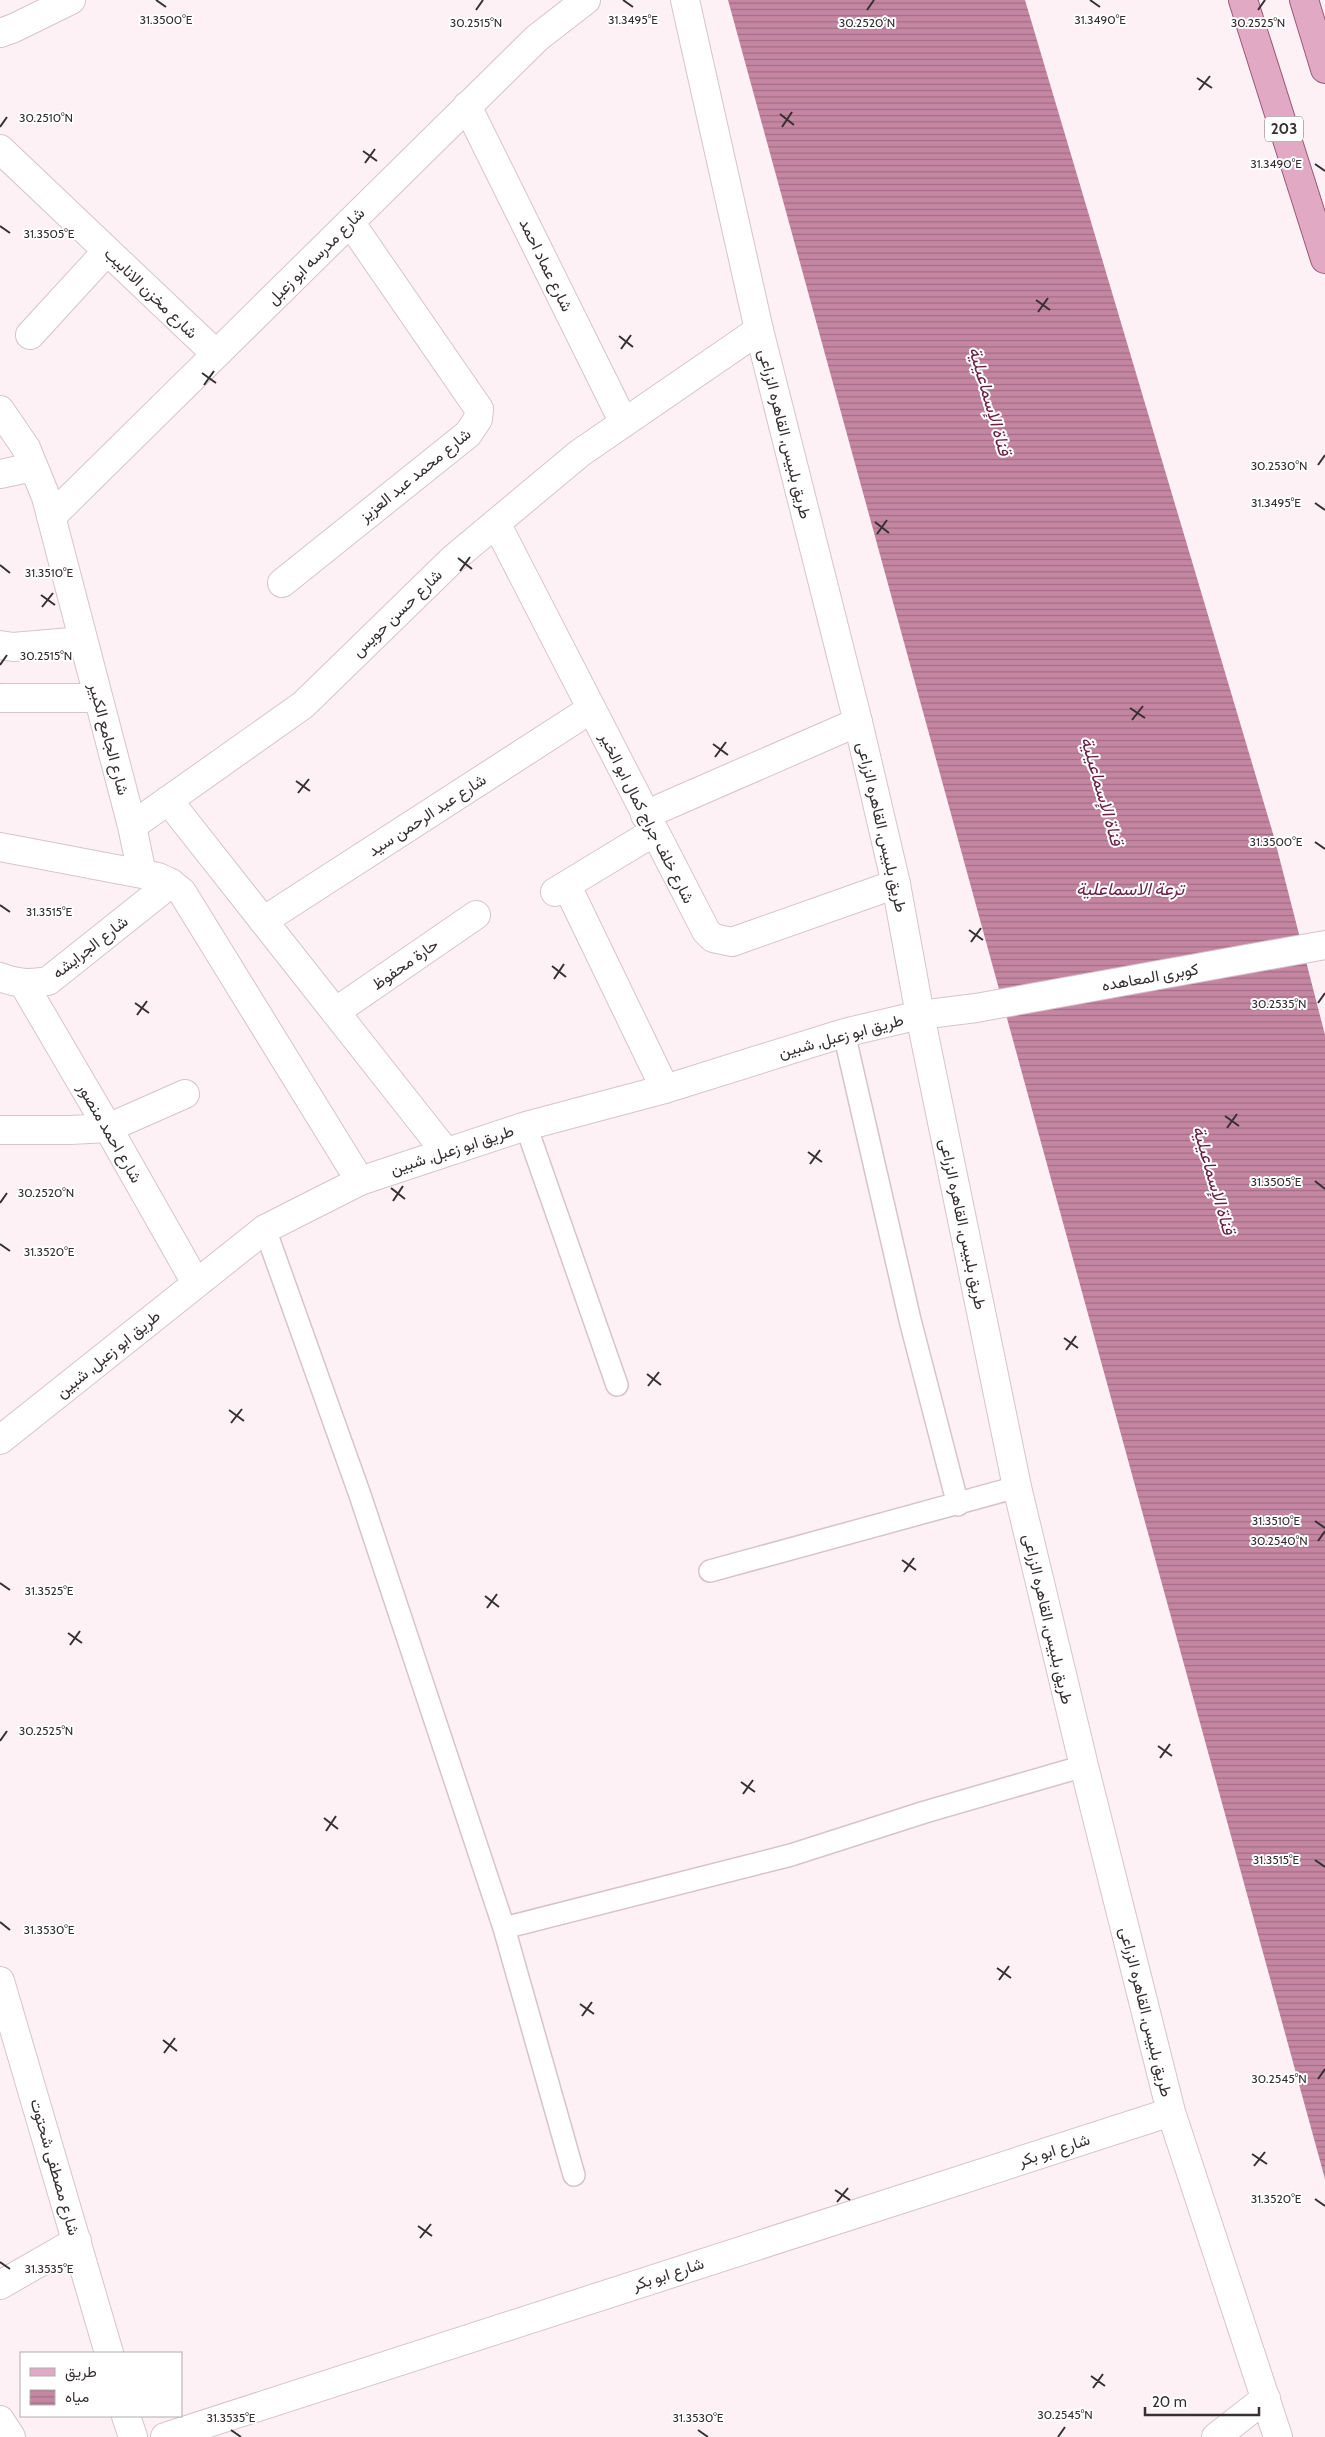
<svg xmlns="http://www.w3.org/2000/svg" width="1325" height="2437" viewBox="0 0 1325 2437" font-family="Cabin,Vazirmatn,sans-serif">
  <style>
    .water { fill: url(#water-rules) }
    .lines { fill: none; stroke-linecap: round; stroke-linejoin: round }
    .service-casing { stroke: #d7c4cb; stroke-width: 24 }
    .minor-casing { stroke: #d7c4cb; stroke-width: 30 }
    .secondary-casing { stroke: #d7c4cb; stroke-width: 30 }
    .primary-casing { stroke: #9a5a78; stroke-width: 30 }
    .service { stroke: #fff; stroke-width: 21 }
    .minor { stroke: #fff; stroke-width: 28 }
    .secondary { stroke: #fff; stroke-width: 28 }
    .primary { stroke: #e2a9c4; stroke-width: 28 }
    .ticks { fill: none; stroke: #373032; stroke-width: 2 }
    .labels { text-anchor: middle; dominant-baseline: central; stroke-width: 4; stroke-linejoin: round; paint-order: stroke }
    .shield { fill: #fff; stroke: #736e70; stroke-width: 1 }
    .shield-label { font-size: 15px; font-weight: bold; fill: #373032 }
    .street-label { font-size: 16px; fill: #373032; stroke: #fff }
    .water-label { font-size: 18px; font-style: italic; fill: #691e46; stroke: #fff }
    .ticks-label { font-size: 12px; text-anchor: middle; fill: #373032; stroke: #fff; stroke-width: 4; stroke-linejoin: round; paint-order: stroke }
  </style>
  <defs>
    <pattern id="water-rules" width="6" height="5" patternUnits="userSpaceOnUse" patternTransform="scale(1.25)"><rect width="6" height="5" fill="#c586a2"/><path d="M0 2.5h6" fill="none" stroke="#a16e85"/></pattern>
  </defs>
  <rect width="100%" height="100%" fill="#fdf1f6"/>
  <path class="water" d="M 728,0 L 1025,0 L 1274,837 L 1325,1035 L 1325,2179 Z"/>
  <g class="lines">
    <defs>
      <path id="service" d="M 844,1033 L 910,1320 L 958,1505
        M 526,1126 L 617,1385
        M 265,1229 L 360,1495 L 504,1928 L 574,2175
        M 710,1571 L 1017,1487
        M 504,1928 L 791,1855 L 925,1812 L 1084,1766"/>
      <path id="minor" d="M 0,33 L 14,28 L 71,0
        M 467,106 L 624,423
        M 0,149 L 216,354
        M 30,335 L 107,251
        M 0,410 L 26,448 L 46,497 L 132,826 L 142,874
        M 0,474 L 33,467
        M 51,517 L 537,38 L 586,0
        M 496,523 L 706,931 L 713,938 L 732,942 L 896,884
        M 282,583 L 468,434 L 478,419 L 479,409 L 350,222
        M 0,645 L 13,647 L 83,641
        M 2,698 L 98,698
        M 168,800 L 445,1151
        M 645,815 L 858,722
        M 132,826 L 303,705 L 453,559 L 580,453 L 759,330
        M 0,847 L 158,877 L 171,883 L 182,892 L 360,1181
        M 567,886 L 665,1089
        M 555,892 L 654,832
        M 263,921 L 591,709
        M 0,977 C 16,984 30,984 48,981 L 171,883
        M 23,983 L 108,1128 L 196,1283
        M 335,1012 L 476,915
        M 920,1015 L 1017,1487 L 1084,1766 L 1171,2112 L 1278,2437
        M 0,1130 L 70,1130 L 108,1128 L 185,1094
        M 0,1981 L 109,2353
        M 0,2285 L 77,2241
        M 126,2416 L 133,2437
        M 0,2420 L 11,2437
        M 165,2437 L 1171,2112
        M 1216,2437 L 1266,2398"/>
      <path id="secondary" d="M 685,0 L 759,330 L 858,722 L 896,884 L 920,1015
        M 0,1440 L 265,1229 L 360,1181 L 526,1126 L 665,1089 L 844,1033 L 920,1015 L 976,1008 L 1325,945"/>
      <path id="primary" d="M 1243,0 L 1325,259
        M 1304,0 L 1325,69"/>
    </defs>
    <use href="#service" class="service-casing"/>
    <use href="#minor" class="minor-casing"/>
    <use href="#secondary" class="secondary-casing"/>
    <use href="#primary" class="primary-casing"/>
    <use href="#service" class="service"/>
    <use href="#minor" class="minor"/>
    <use href="#secondary" class="secondary"/>
    <use href="#primary" class="primary"/>
  </g>
  <path class="ticks" d="M 156,0 L 166,7M 623,0 L 633,7M 1090,0 L 1100,7M 476,10 L 483,0M 867,10 L 874,0M 1258,10 L 1265,0M 1197,78 L 1212,88M 1199,90 L 1210,76M 780,114 L 794,125M 0,127 L 7,117M 782,127 L 792,112M 363,151 L 377,161M 365,163 L 375,149M 1315,164 L 1325,171M 0,226 L 10,233M 1036,300 L 1050,310M 1038,312 L 1048,298M 619,336 L 633,347M 621,349 L 631,335M 202,373 L 216,383M 204,385 L 214,371M 1318,465 L 1325,455M 1315,503 L 1325,510M 875,522 L 889,533M 877,534 L 887,520M 458,558 L 472,569M 0,565 L 10,573M 460,571 L 470,557M 41,595 L 55,605M 42,607 L 53,593M 0,665 L 7,655M 1130,708 L 1145,718M 1132,720 L 1143,706M 713,744 L 728,755M 715,757 L 726,742M 296,781 L 310,791M 298,793 L 309,779M 1315,842 L 1325,849M 0,905 L 10,912M 969,930 L 983,940M 971,942 L 981,928M 552,966 L 566,977M 554,979 L 564,964M 135,1003 L 149,1013M 1318,1003 L 1325,993M 137,1015 L 147,1001M 1225,1116 L 1239,1126M 1227,1128 L 1237,1114M 808,1152 L 822,1162M 810,1164 L 820,1150M 1315,1181 L 1325,1189M 391,1188 L 405,1199M 393,1201 L 403,1186M 0,1203 L 7,1193M 0,1244 L 10,1251M 1064,1338 L 1078,1348M 1066,1350 L 1076,1336M 647,1374 L 661,1385M 648,1386 L 659,1372M 229,1410 L 244,1421M 231,1423 L 242,1409M 1315,1521 L 1325,1528M 1318,1541 L 1325,1531M 902,1560 L 916,1570M 904,1572 L 914,1558M 0,1583 L 10,1590M 485,1596 L 499,1607M 487,1608 L 497,1594M 68,1633 L 82,1643M 70,1645 L 80,1631M 0,1741 L 7,1731M 1158,1746 L 1172,1756M 1160,1758 L 1170,1744M 741,1782 L 755,1792M 743,1794 L 753,1780M 324,1818 L 338,1829M 326,1831 L 336,1816M 1315,1860 L 1325,1867M 0,1922 L 10,1930M 997,1968 L 1011,1978M 999,1980 L 1009,1966M 580,2004 L 594,2014M 582,2016 L 592,2002M 163,2040 L 177,2051M 164,2053 L 175,2038M 1318,2079 L 1325,2069M 1252,2154 L 1267,2164M 1254,2166 L 1265,2152M 835,2190 L 850,2200M 1315,2199 L 1325,2206M 837,2202 L 848,2188M 418,2226 L 432,2236M 420,2238 L 431,2224M 0,2262 L 10,2269M 1091,2376 L 1105,2386M 1093,2388 L 1103,2374M 231,2430 L 241,2437M 698,2430 L 708,2437M 1058,2437 L 1065,2427"/>
  <g class="labels">
    <rect class="shield" x="1265" y="116.5" width="38" height="25" rx="4"/>
    <g class="shield-label">
      <text x="1284" y="129">203</text>
    </g>
    <g class="street-label">
      <text transform="translate(316 256) rotate(-45)">شارع مدرسه ابو زعبل</text>
      <text transform="translate(546 265) rotate(64)">شارع عماد احمد</text>
      <text transform="translate(151 293) rotate(44)">شارع مخزن الانابيب</text>
      <text transform="translate(785 434) rotate(76)">طريق بلبيس, القاهره الزراعى</text>
      <text transform="translate(415 475) rotate(-39)">شارع محمد عبد العزيز</text>
      <text transform="translate(397 613) rotate(-44)">شارع حسن حويس</text>
      <text transform="translate(109 739) rotate(75)">شارع الجامع الكبير</text>
      <text transform="translate(427 815) rotate(-33)">شارع عبد الرحمن سيد</text>
      <text transform="translate(647 818) rotate(63)">شارع خلف جراج كمال ابو الخير</text>
      <text transform="translate(882 827) rotate(77)">طريق بلبيس, القاهره الزراعى</text>
      <text transform="translate(90 947) rotate(-38)">شارع الجرايشه</text>
      <text transform="translate(405 964) rotate(-35)">حارة محفوظ</text>
      <text transform="translate(1150 977) rotate(-10)">كوبرى المعاهده</text>
      <text transform="translate(841 1036) rotate(-15)">طريق ابو زعبل, شبين</text>
      <text transform="translate(110 1133) rotate(60)">شارع احمد منصور</text>
      <text transform="translate(452 1150) rotate(-18)">طريق ابو زعبل, شبين</text>
      <text transform="translate(963 1224) rotate(78)">طريق بلبيس, القاهره الزراعى</text>
      <text transform="translate(108 1354) rotate(-39)">طريق ابو زعبل, شبين</text>
      <text transform="translate(1048 1619) rotate(77)">طريق بلبيس, القاهره الزراعى</text>
      <text transform="translate(1146 2012) rotate(76)">طريق بلبيس, القاهره الزراعى</text>
      <text transform="translate(1054 2150) rotate(-18)">شارع ابو بكر</text>
      <text transform="translate(55 2167) rotate(74)">شارع مصطفى شحتوت</text>
      <text transform="translate(668 2274) rotate(-18)">شارع ابو بكر</text>
    </g>
    <g class="water-label">
      <text transform="translate(990 401) rotate(74)">قناة الإسماعيلية</text>
      <text transform="translate(1102 791) rotate(74)">قناة الإسماعيلية</text>
      <text x="1130" y="889">ترعة الاسماعلية</text>
      <text transform="translate(1214 1180) rotate(74)">قناة الإسماعيلية</text>
    </g>
  </g>
  <g class="ticks-label">
    <text x="633" y="24">31.3495°E</text>
    <text x="166" y="24">31.3500°E</text>
    <text x="1100" y="24">31.3490°E</text>
    <text x="476" y="27">30.2515°N</text>
    <text x="867" y="27">30.2520°N</text>
    <text x="1258" y="27">30.2525°N</text>
    <text x="46" y="122">30.2510°N</text>
    <text x="1276" y="168">31.3490°E</text>
    <text x="49" y="238">31.3505°E</text>
    <text x="1279" y="470">30.2530°N</text>
    <text x="1276" y="507">31.3495°E</text>
    <text x="49" y="577">31.3510°E</text>
    <text x="46" y="660">30.2515°N</text>
    <text x="1276" y="846">31.3500°E</text>
    <text x="49" y="916">31.3515°E</text>
    <text x="1279" y="1008">30.2535°N</text>
    <text x="1276" y="1186">31.3505°E</text>
    <text x="46" y="1197">30.2520°N</text>
    <text x="49" y="1256">31.3520°E</text>
    <text x="1276" y="1525">31.3510°E</text>
    <text x="1279" y="1545">30.2540°N</text>
    <text x="49" y="1595">31.3525°E</text>
    <text x="46" y="1735">30.2525°N</text>
    <text x="1276" y="1864">31.3515°E</text>
    <text x="49" y="1934">31.3530°E</text>
    <text x="1279" y="2083">30.2545°N</text>
    <text x="1276" y="2203">31.3520°E</text>
    <text x="49" y="2273">31.3535°E</text>
    <text x="1065" y="2419">30.2545°N</text>
    <text x="231" y="2422">31.3535°E</text>
    <text x="698" y="2422">31.3530°E</text>
  </g>
  <rect x="20" y="2352" width="162" height="65" fill="#ffffff" stroke="#afacad"/>
  <rect x="30" y="2368" width="25" height="8" fill="#e2a9c4" stroke="#afacad"/>
  <text x="65" y="2377" font-size="15" fill="#373032">طريق</text>
  <rect x="30" y="2390" width="25" height="15" fill="url(#water-rules)" stroke="#afacad"/>
  <text x="65" y="2402" font-size="15" fill="#373032">مياه</text>
  <path d="M1145 2407v8h114v-8" fill="none" stroke="#373032" stroke-width="2.5"/>
  <text x="1152" y="2407" font-size="15" fill="#373032" stroke="#ffffff" stroke-width="4" paint-order="stroke">20 m</text>
</svg>
